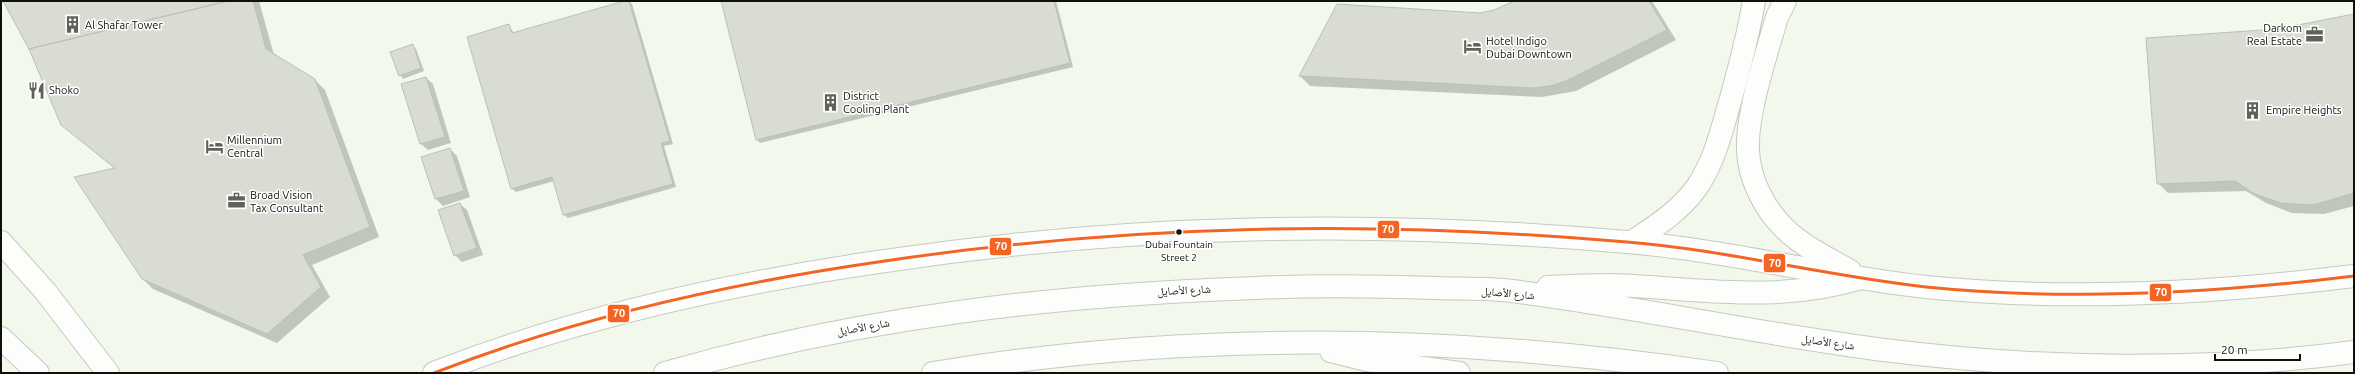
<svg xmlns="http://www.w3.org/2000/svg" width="2355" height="374" viewBox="0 0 2355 374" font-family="Ubuntu,'Noto Naskh Arabic',sans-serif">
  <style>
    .shadow { fill: #0003 }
    .building { fill: #d8dcd2; stroke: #bcc0b6 }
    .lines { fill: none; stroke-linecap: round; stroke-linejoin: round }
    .minor-casing { stroke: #c5cac0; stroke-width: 24 }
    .major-casing { stroke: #c5cac0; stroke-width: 24 }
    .highway-casing { stroke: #c5cac0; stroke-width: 24 }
    .minor { stroke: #fdfefc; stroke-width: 22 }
    .major { stroke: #fdfefc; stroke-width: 22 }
    .highway { stroke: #fdfefc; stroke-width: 22 }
    .bus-1-casing { stroke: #fff; stroke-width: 6 }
    .bus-1 { stroke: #f26522; stroke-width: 3 }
    .bus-dot { fill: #0e1109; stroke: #fff; stroke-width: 1.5 }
    .labels { text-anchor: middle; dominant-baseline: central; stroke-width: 3; stroke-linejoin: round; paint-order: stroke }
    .bus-label { font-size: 10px; fill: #0e1109; stroke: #fff }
    .poi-label { font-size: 11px; fill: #0e1109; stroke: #fff; text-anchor: start }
    .street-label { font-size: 11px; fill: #0e1109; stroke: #fff }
    .line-badge { stroke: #fff; stroke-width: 1.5 }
    .badge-label { font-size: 11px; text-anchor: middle; font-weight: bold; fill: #fff }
  </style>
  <rect width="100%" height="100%" fill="#f2f8eb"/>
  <path class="shadow" d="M 4,1 L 259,1 L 274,55 L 315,80 L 325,90 L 379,237 L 312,265 L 330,297 L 277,343 L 153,289 L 143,279 L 115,169 L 62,125 L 30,49 Z
    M 629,1 L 632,4 L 673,144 L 664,146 L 676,187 L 568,218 L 564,215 L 554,181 L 516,192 L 512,189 L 468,37 L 509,26 L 514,33 Z
    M 722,1 L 1056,1 L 1073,67 L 760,143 L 757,140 Z
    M 1516,1 L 1652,1 L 1676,40 L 1576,91 L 1542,97 L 1310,86 L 1300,76 L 1338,5 L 1480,14 L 1507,6 Z
    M 2354,15 L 2354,206 L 2324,214 L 2292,213 L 2266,203 L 2246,191 L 2168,193 L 2158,183 L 2277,30 Z
    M 412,45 L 416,49 L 424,71 L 403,79 L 400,75 Z
    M 426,78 L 433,84 L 451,143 L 428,150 L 421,144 L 402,85 Z
    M 450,149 L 457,156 L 470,197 L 443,206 L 436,199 L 423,157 Z
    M 460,204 L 467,210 L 483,255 L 462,262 L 455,255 Z"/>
  <path class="building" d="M 3,1 L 228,1 L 29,49 Z
    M 228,1 L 253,1 L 266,49 L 315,79 L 370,227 L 303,255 L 321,287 L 267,334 L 142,279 L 74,177 L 115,168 L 61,125 L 29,49 Z
    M 624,1 L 629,1 L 670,141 L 661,143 L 673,184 L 563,215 L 552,177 L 511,189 L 467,37 L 509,24 L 512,33 Z
    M 721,1 L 1054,1 L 1070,63 L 756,140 Z
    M 1514,1 L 1649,1 L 1667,30 L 1566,81 L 1550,86 L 1532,88 L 1299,76 L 1337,4 L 1480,13 L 1494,10 Z
    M 2354,14 L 2354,193 L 2313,205 L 2281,203 L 2255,194 L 2235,181 L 2157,184 L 2146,38 L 2277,29 Z
    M 413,44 L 421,68 L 399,76 L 390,52 Z
    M 426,77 L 445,137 L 420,144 L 401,84 Z
    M 450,148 L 464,191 L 435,199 L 421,157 Z
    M 460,203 L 477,248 L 454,256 L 438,210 Z"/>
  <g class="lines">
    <defs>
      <path id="minor" d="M 1785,1 L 1777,17 C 1767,52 1746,114 1748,150 C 1749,179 1764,208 1784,228 C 1802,246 1828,258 1850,271
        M 1632,242 C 1656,226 1680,211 1697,187 C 1714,162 1721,133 1729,105 C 1739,70 1748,36 1754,1
        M 434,373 C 577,317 726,284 878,262 C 1130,224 1372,220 1627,242 C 1727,250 1825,276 1926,287 C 2064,301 2216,293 2354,276"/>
      <path id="major" d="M 1548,287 C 1569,286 1590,285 1611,285 C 1698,288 1776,304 1861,278
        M 1331,351 L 1367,360 L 1459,373
        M 665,373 C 861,317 1053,295 1256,288 C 1316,285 1376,286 1436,288 C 1461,289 1487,288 1512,291 C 1637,307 1760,334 1884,350 C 2035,369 2203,372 2354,352
        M 933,373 C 1193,330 1457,335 1717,373"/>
      <path id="highway" d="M 1,242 L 45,291 L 108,373
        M 1,338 L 38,373"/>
    </defs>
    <use href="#minor" class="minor-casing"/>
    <use href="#major" class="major-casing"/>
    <use href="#highway" class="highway-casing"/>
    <use href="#minor" class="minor"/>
    <use href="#major" class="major"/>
    <use href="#highway" class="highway"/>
    <defs>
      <path id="bus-1" d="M 434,373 C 577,317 726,284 878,262 C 1130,224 1372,220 1627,242 C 1727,250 1825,276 1926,287 C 2064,301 2216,293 2354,276"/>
    </defs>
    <use href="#bus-1" class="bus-1-casing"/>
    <use href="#bus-1" class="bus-1"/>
  </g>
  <defs>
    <symbol id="building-bare" viewBox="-9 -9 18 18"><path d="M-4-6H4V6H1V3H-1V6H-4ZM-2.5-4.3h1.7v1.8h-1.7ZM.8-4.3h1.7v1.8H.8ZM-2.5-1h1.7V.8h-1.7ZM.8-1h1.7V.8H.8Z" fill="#5e6258" stroke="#fff" stroke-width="2.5" paint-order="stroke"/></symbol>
    <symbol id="office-bare" viewBox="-9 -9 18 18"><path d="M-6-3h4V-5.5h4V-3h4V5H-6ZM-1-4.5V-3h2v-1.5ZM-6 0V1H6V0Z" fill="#5e6258" stroke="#fff" stroke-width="2.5" paint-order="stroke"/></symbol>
    <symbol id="hotel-bare" viewBox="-9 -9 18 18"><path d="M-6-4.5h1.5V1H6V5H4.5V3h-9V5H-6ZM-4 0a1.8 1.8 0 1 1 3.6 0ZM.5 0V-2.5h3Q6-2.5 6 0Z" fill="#5e6258" stroke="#fff" stroke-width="2.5" paint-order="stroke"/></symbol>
    <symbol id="restaurant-bare" viewBox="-9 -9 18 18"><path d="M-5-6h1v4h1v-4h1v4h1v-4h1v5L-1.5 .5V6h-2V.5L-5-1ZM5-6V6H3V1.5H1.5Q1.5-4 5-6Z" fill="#5e6258" stroke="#fff" stroke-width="2.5" paint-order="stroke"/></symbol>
  </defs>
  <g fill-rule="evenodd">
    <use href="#building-bare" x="60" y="12" width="25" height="25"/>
    <use href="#office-bare" x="2302" y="22" width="25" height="25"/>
    <use href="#hotel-bare" x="1460" y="34" width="25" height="25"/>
    <use href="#restaurant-bare" x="24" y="78" width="25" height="25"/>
    <use href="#building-bare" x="818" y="90" width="25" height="25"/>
    <use href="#building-bare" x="2240" y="98" width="25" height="25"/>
    <use href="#hotel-bare" x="202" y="134" width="25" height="25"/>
    <use href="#office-bare" x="224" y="188" width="25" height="25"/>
  </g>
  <circle class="bus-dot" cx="1179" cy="232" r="3.5"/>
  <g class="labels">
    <g class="bus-label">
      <text x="1179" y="244">Dubai Fountain<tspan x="1179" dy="13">Street 2</tspan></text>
    </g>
    <g class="poi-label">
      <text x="85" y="25">Al Shafar Tower</text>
      <text x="2302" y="28" text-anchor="end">Darkom<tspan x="2302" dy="13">Real Estate</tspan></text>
      <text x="1486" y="41">Hotel Indigo<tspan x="1486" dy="13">Dubai Downtown</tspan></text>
      <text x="49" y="90">Shoko</text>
      <text x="843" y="96">District<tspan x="843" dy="13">Cooling Plant</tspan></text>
      <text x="2266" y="110">Empire Heights</text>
      <text x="227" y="140">Millennium<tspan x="227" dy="13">Central</tspan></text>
      <text x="250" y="195">Broad Vision<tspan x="250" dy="13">Tax Consultant</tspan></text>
    </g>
    <g class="street-label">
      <text transform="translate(1184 290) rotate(-3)">شارع الأصايل</text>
      <text transform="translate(1508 293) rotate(5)">شارع الأصايل</text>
      <text transform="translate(863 327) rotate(-10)">شارع الأصايل</text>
      <text transform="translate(1828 342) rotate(8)">شارع الأصايل</text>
    </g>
  </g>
  <g class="line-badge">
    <rect x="1377" y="220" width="23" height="19" rx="4" fill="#f26522"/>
    <rect x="989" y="237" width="23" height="19" rx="4" fill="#f26522"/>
    <rect x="1763" y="253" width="23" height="20" rx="4" fill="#f26522"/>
    <rect x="2149" y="283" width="23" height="19" rx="4" fill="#f26522"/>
    <rect x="607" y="304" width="23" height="19" rx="4" fill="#f26522"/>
  </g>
  <g class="badge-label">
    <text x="1388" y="233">70</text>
    <text x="1001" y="250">70</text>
    <text x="1775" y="267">70</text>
    <text x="2161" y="296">70</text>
    <text x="619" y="317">70</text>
  </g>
  <rect width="2355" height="374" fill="none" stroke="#0e1109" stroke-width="4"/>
  <path d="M2215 354v6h85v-6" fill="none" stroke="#0e1109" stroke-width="2"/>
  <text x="2221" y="354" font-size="12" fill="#0e1109" stroke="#ffffff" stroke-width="3" paint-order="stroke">20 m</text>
</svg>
